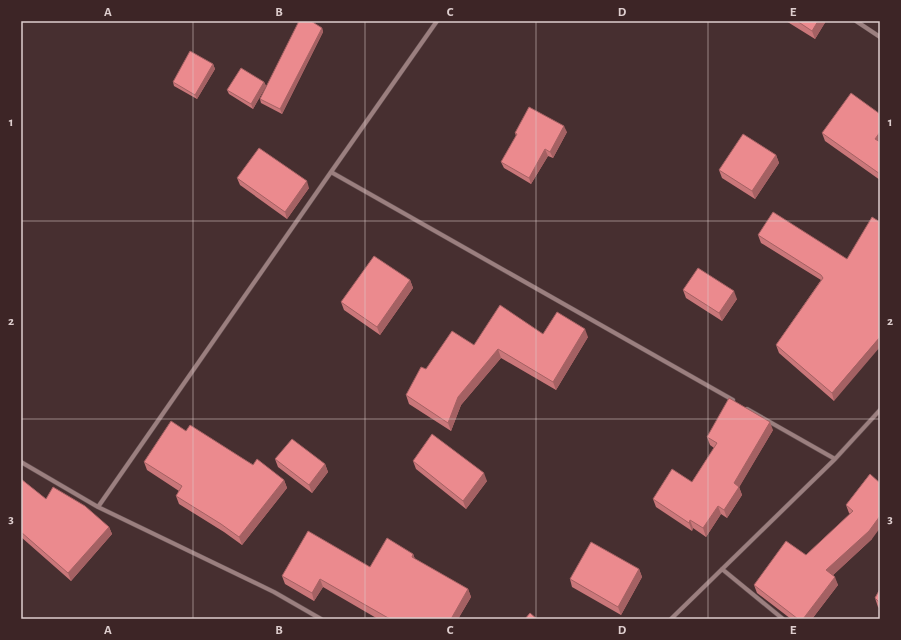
<svg xmlns="http://www.w3.org/2000/svg" width="901" height="640" viewBox="0 0 901 640" font-family="'Alegreya Sans',sans-serif">
  <style>
    .lines { fill: none; stroke-linecap: round; stroke-linejoin: round }
    .street-casing { stroke: #624e4f; stroke-width: 5 }
    .street { stroke: #9b7f7f; stroke-width: 4 }
    .wall { fill: #ca777a }
    .shaded-wall { fill: #a46163 }
    .building { fill: #eb8a8e; stroke: #a46163 }
    .grid { fill: none; stroke: #decece; stroke-width: 1; stroke-opacity: 0.55 }
    .neatline { fill: none; stroke: #decece; stroke-width: 1.5 }
    .grid-label { font-size: 13px; text-anchor: middle; font-weight: bold; fill: #decece }
  </style>
  <rect width="100%" height="100%" fill="#472f30"/>
  <g class="lines">
    <defs>
      <path id="street" d="M 856,21 L 880,37
        M 331,172 L 437,21
        M 747,409 L 835,459
        M 21,462 L 98,507 L 274,592 L 321,619
        M 98,507 L 331,172 L 733,400
        M 722,569 L 783,619
        M 671,619 L 835,459 L 880,410"/>
    </defs>
    <use href="#street" class="street-casing"/>
    <use href="#street" class="street"/>
  </g>
  <path class="wall" d="M 786,21 L 826,21 L 815,39 Z
    M 322,28 L 323,32 L 282,114 L 261,103 L 260,99 Z
    M 213,64 L 215,69 L 197,99 L 174,86 L 173,82 Z
    M 264,82 L 266,86 L 253,109 L 229,94 L 227,90 Z
    M 880,114 L 880,180 L 825,141 L 822,133 Z
    M 567,132 L 553,158 L 548,156 L 531,184 L 504,168 L 501,162 L 516,136 L 515,133 Z
    M 776,155 L 779,163 L 755,199 L 722,178 L 719,170 Z
    M 237,178 L 309,188 L 287,219 L 240,185 Z
    M 758,235 L 847,259 L 834,401 L 779,353 L 776,345 L 821,280 L 761,243 Z
    M 410,280 L 413,288 L 380,335 L 344,310 L 341,302 Z
    M 683,290 L 737,299 L 722,321 L 686,298 Z
    M 588,337 L 556,390 L 501,358 L 461,405 L 451,431 L 409,404 L 406,395 L 426,369 L 474,345 Z
    M 773,430 L 739,487 L 742,495 L 727,518 L 721,514 L 706,537 L 693,528 L 692,531 L 656,507 L 653,499 L 692,482 L 714,448 L 710,445 L 707,437 Z
    M 186,431 L 284,480 L 287,488 L 242,545 L 224,532 L 179,504 L 176,496 L 179,491 L 147,470 L 144,462 Z
    M 275,459 L 325,464 L 328,472 L 312,493 L 278,467 Z
    M 413,461 L 487,481 L 466,509 L 416,469 Z
    M 870,474 L 872,539 L 833,575 L 838,585 L 812,619 L 791,619 L 757,593 L 754,585 L 806,555 L 850,514 L 849,513 L 846,505 Z
    M 21,479 L 46,499 L 109,527 L 112,534 L 71,581 L 21,537 Z
    M 413,554 L 415,559 L 468,589 L 471,597 L 458,619 L 378,619 L 323,587 L 314,601 L 285,584 L 282,576 L 370,567 Z
    M 639,569 L 642,577 L 621,615 L 572,587 L 570,579 Z
    M 880,589 L 880,609 L 878,607 L 875,598 Z"/>
  <path class="shaded-wall" d="M 818,21 L 826,21 L 815,39 L 812,31 Z
    M 322,28 L 323,32 L 282,114 L 280,109 Z
    M 213,64 L 215,69 L 197,99 L 195,95 Z
    M 264,82 L 266,86 L 253,109 L 251,104 Z
    M 564,126 L 567,132 L 553,158 L 550,152 Z
    M 880,132 L 880,144 L 875,139 Z
    M 545,149 L 548,156 L 531,184 L 529,178 Z
    M 776,155 L 779,163 L 755,199 L 752,191 Z
    M 307,181 L 309,188 L 287,219 L 285,212 Z
    M 410,280 L 413,288 L 380,335 L 377,327 Z
    M 734,291 L 737,299 L 722,321 L 719,313 Z
    M 585,329 L 588,337 L 556,390 L 553,382 Z
    M 880,337 L 880,347 L 834,401 L 832,393 Z
    M 498,349 L 501,358 L 461,405 L 451,431 L 448,423 L 458,397 Z
    M 770,422 L 773,430 L 737,491 L 739,487 L 742,495 L 727,518 L 724,510 L 734,483 Z
    M 325,464 L 328,472 L 312,493 L 309,485 Z
    M 484,473 L 487,481 L 466,509 L 463,501 Z
    M 284,480 L 287,488 L 242,545 L 239,537 Z
    M 718,506 L 721,514 L 706,537 L 703,528 Z
    M 880,516 L 880,528 L 872,539 L 829,579 L 826,570 Z
    M 690,520 L 693,528 L 692,531 L 689,523 Z
    M 109,527 L 112,534 L 71,581 L 68,573 Z
    M 413,554 L 416,562 L 412,557 Z
    M 639,569 L 642,577 L 621,615 L 618,607 Z
    M 835,577 L 838,585 L 812,619 L 803,619 Z
    M 320,579 L 323,587 L 314,601 L 312,593 Z
    M 468,589 L 471,597 L 458,619 L 451,619 Z"/>
  <path class="building" d="M 299,21 L 311,21 L 322,28 L 280,109 L 260,99 Z
    M 797,21 L 818,21 L 812,31 Z
    M 190,51 L 213,64 L 195,95 L 173,82 Z
    M 241,68 L 264,82 L 251,104 L 227,90 Z
    M 851,93 L 880,114 L 880,132 L 875,139 L 880,142 L 880,174 L 822,133 Z
    M 529,107 L 564,126 L 550,152 L 545,149 L 529,178 L 501,162 L 517,134 L 515,133 Z
    M 743,134 L 776,155 L 752,191 L 719,170 Z
    M 259,148 L 307,181 L 285,212 L 237,178 Z
    M 773,212 L 847,259 L 872,217 L 880,222 L 880,337 L 832,393 L 776,345 L 823,278 L 821,275 L 758,235 Z
    M 374,256 L 410,280 L 377,327 L 341,302 Z
    M 698,268 L 734,291 L 719,313 L 683,290 Z
    M 500,305 L 543,334 L 557,312 L 585,329 L 553,382 L 498,349 L 458,397 L 448,423 L 406,395 L 421,367 L 426,369 L 452,331 L 474,345 Z
    M 729,398 L 770,422 L 734,483 L 739,487 L 724,510 L 718,506 L 703,528 L 690,520 L 689,523 L 653,499 L 672,469 L 692,482 L 717,443 L 707,437 Z
    M 171,421 L 186,431 L 190,425 L 253,465 L 257,459 L 284,480 L 239,537 L 221,524 L 176,496 L 182,486 L 144,462 Z
    M 432,434 L 484,473 L 463,501 L 413,461 Z
    M 292,439 L 325,464 L 309,485 L 275,459 Z
    M 870,474 L 880,483 L 880,516 L 869,531 L 826,570 L 835,577 L 803,619 L 798,619 L 754,585 L 786,541 L 806,555 L 853,511 L 846,505 Z
    M 21,479 L 46,499 L 53,487 L 85,506 L 109,527 L 68,573 L 21,532 Z
    M 308,531 L 370,567 L 387,538 L 413,554 L 412,557 L 468,589 L 451,619 L 390,619 L 320,579 L 312,593 L 282,576 Z
    M 591,542 L 639,569 L 618,607 L 570,579 Z
    M 880,589 L 880,603 L 875,598 Z
    M 530,613 L 537,619 L 525,619 Z"/>
  <path class="grid" d="M 193,21 L 193,619M 365,21 L 365,619M 536,21 L 536,619M 708,21 L 708,619M 21,221 L 880,221M 21,419 L 880,419"/>
  <rect width="901" height="640" fill="none" stroke="#3d2526" stroke-width="44"/>
  <rect x="22" y="22" width="857" height="596" class="neatline"/>
  <g class="grid-label">
    <text x="108" y="16">A</text>
    <text x="279" y="16">B</text>
    <text x="450" y="16">C</text>
    <text x="622" y="16">D</text>
    <text x="793" y="16">E</text>
    <text x="11" y="126">1</text>
    <text x="890" y="126">1</text>
    <text x="11" y="325">2</text>
    <text x="890" y="325">2</text>
    <text x="11" y="523">3</text>
    <text x="890" y="523">3</text>
    <text x="108" y="634">A</text>
    <text x="279" y="634">B</text>
    <text x="450" y="634">C</text>
    <text x="622" y="634">D</text>
    <text x="793" y="634">E</text>
  </g>
</svg>
